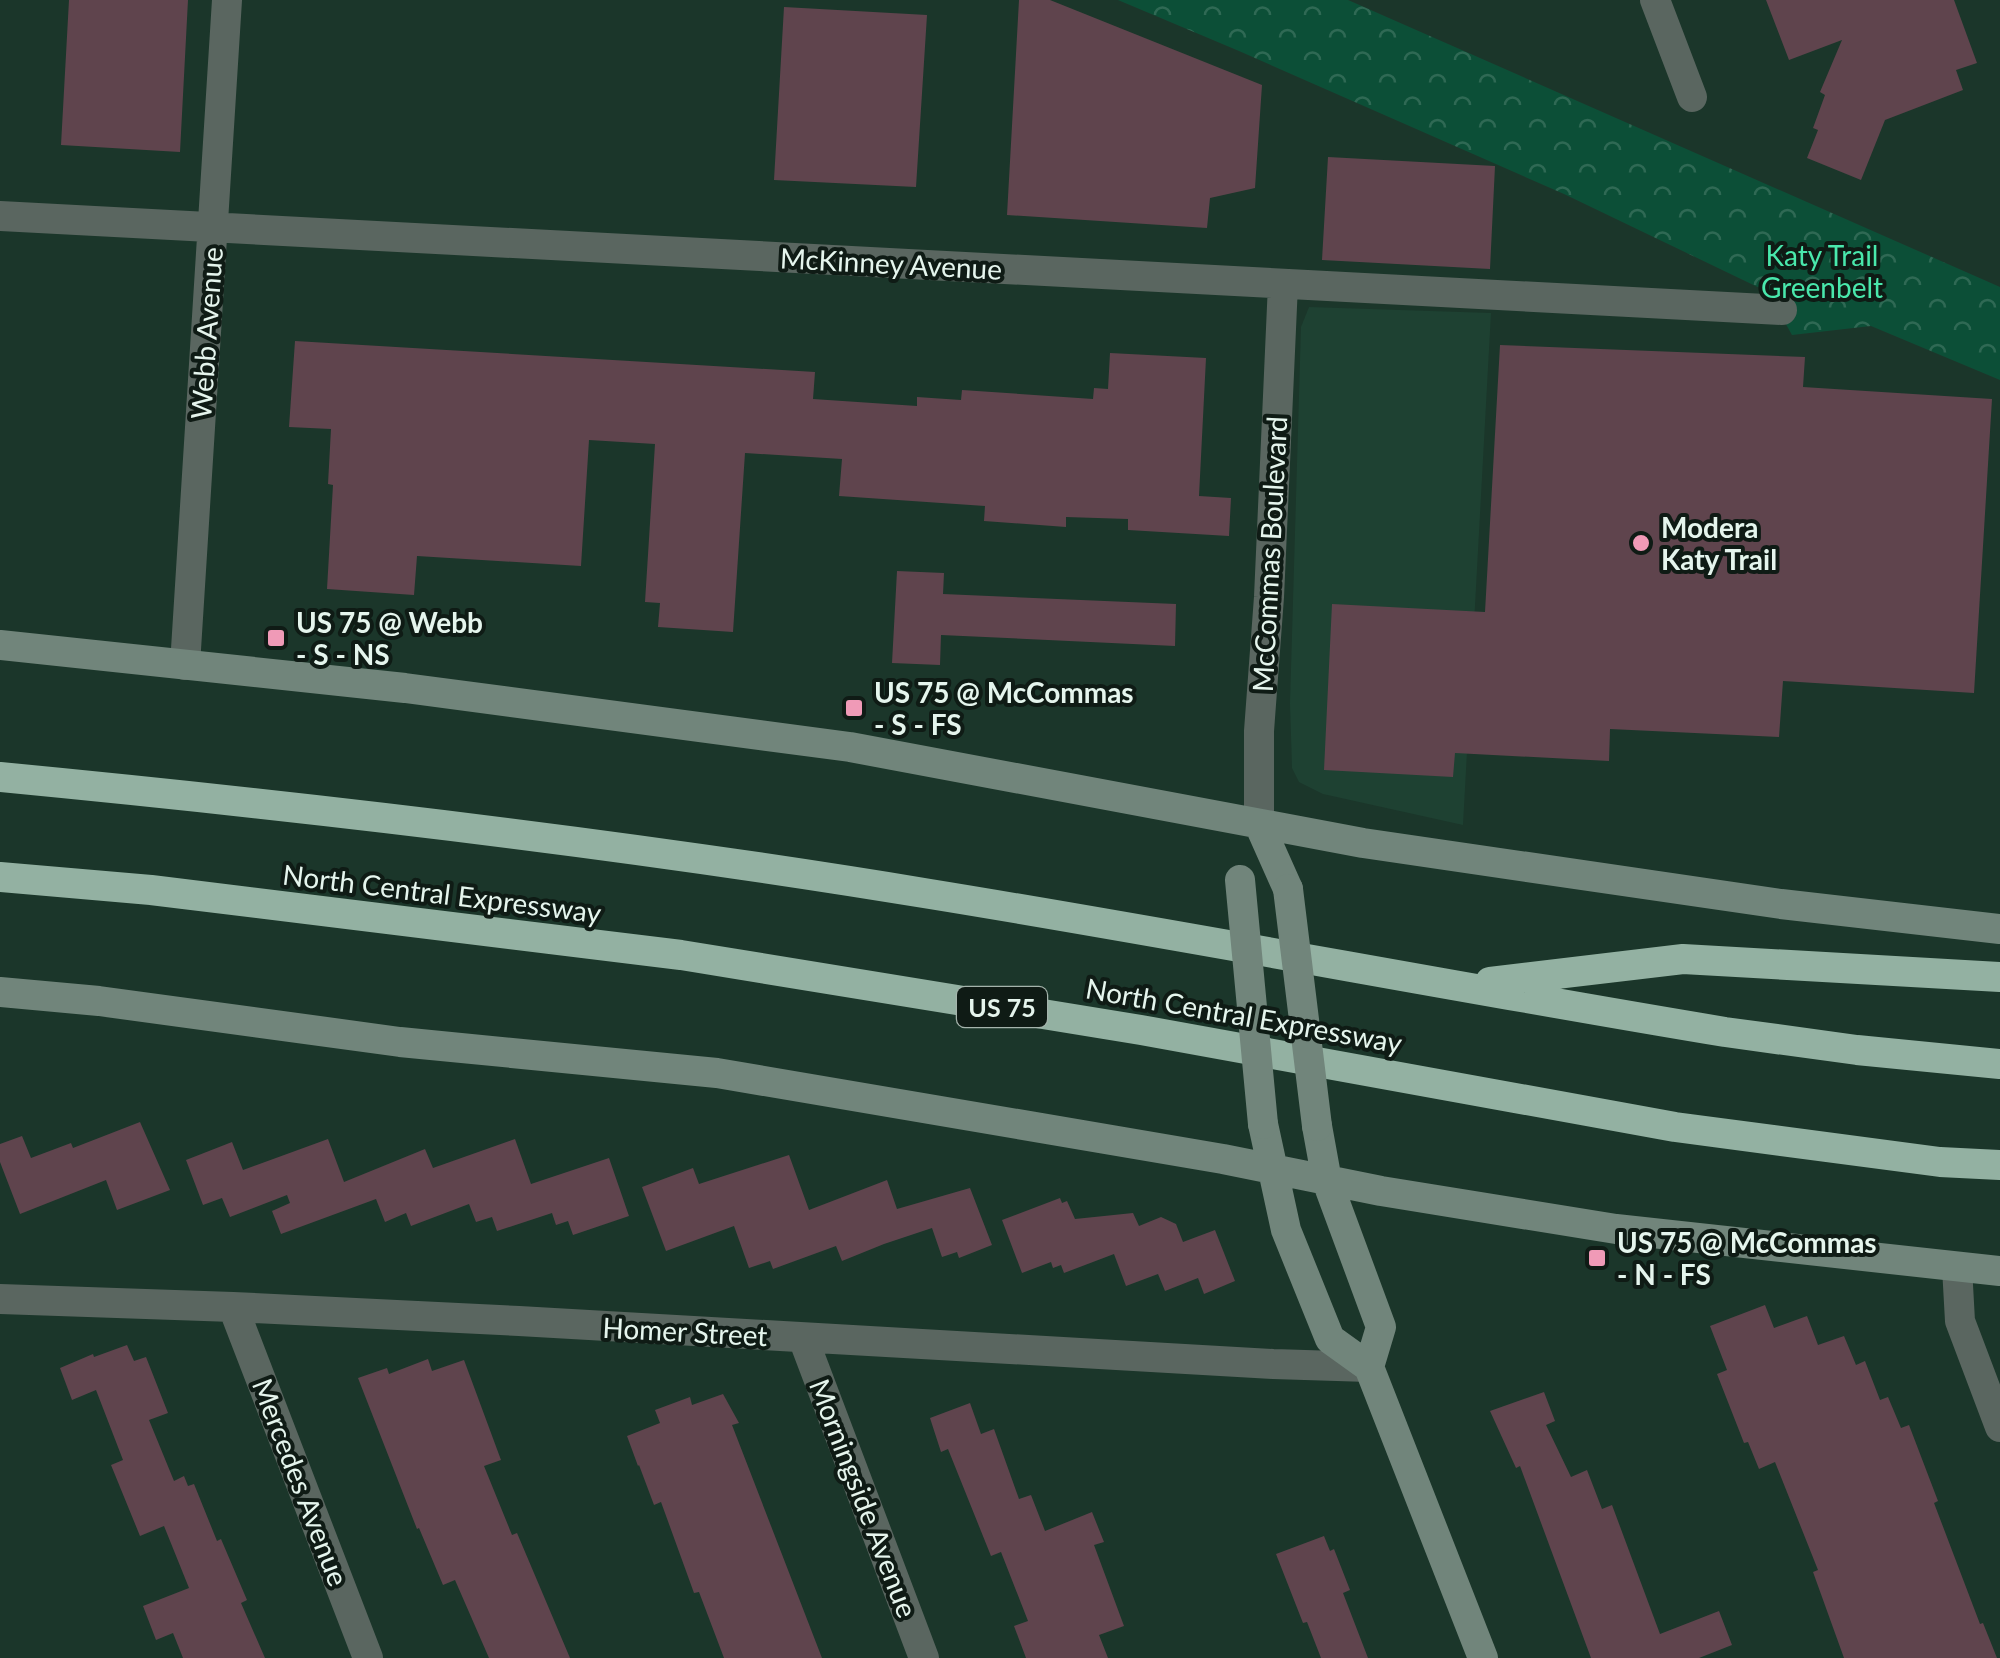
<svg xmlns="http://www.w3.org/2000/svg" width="2000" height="1658" viewBox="0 0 2000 1658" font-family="Lato,sans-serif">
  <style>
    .built { fill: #1e4132 }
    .park { fill: url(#park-crowns) }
    .building { fill: #5f444d }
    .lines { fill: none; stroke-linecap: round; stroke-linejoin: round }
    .street { stroke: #5a6660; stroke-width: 30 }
    .secondary { stroke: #71857b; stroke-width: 30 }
    .highway { stroke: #93b1a2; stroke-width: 30 }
    .secondary-bridge { stroke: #71857b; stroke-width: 30 }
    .poi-dot { fill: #f09ab7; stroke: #0f1b15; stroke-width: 4 }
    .labels { text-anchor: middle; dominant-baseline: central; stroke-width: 8; stroke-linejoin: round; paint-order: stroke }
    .shield { fill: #0f1b15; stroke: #a5b4ac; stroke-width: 2.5 }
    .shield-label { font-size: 25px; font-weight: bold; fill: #e5f5ed }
    .park-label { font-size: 28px; fill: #49e8ac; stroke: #0f1b15 }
    .street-label { font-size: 28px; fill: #e5f5ed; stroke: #0f1b15 }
    .poi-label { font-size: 28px; font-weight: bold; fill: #e5f5ed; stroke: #0f1b15; text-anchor: start }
  </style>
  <defs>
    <pattern id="park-crowns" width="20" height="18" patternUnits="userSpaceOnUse" patternTransform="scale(2.5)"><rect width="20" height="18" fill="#0c4f37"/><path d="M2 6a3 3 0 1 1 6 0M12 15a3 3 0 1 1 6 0" fill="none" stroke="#2f6954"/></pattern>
  </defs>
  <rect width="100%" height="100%" fill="#1b362a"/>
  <path class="built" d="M 1309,307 L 1491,313 L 1463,825 L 1323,794 L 1299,782 L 1292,768 L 1290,703 L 1301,327 Z"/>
  <path class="park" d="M 1118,0 L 1348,0 L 2000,287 L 2000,380 L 1871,326 L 1792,335 L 1768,292 L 1564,194 L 1239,51 Z"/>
  <path class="building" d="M 69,0 L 188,0 L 180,152 L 61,145 Z
    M 1019,0 L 1050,0 L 1262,85 L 1255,188 L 1210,198 L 1207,228 L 1007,215 Z
    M 1766,0 L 1954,0 L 1977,63 L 1956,70 L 1963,90 L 1885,120 L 1861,180 L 1807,158 L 1818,130 L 1813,128 L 1825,95 L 1820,92 L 1842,40 L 1789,60 Z
    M 784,7 L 927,15 L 916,187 L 774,180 Z
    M 1328,157 L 1495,166 L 1490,269 L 1322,260 Z
    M 295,341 L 815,372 L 813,399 L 917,406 L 917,397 L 961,400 L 962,390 L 1093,399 L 1094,388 L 1108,389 L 1110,353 L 1206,358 L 1199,496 L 1231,498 L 1229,536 L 1128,530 L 1128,519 L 1066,517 L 1066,527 L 984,521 L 985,506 L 839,496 L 842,459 L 745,453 L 733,632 L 658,627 L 660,603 L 645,602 L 655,444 L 589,440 L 581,566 L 417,556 L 414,595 L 327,589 L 333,485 L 328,484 L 331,429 L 289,427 Z
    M 1500,345 L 1805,357 L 1803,387 L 1992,399 L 1974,693 L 1783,681 L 1779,737 L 1610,729 L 1609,761 L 1455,753 L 1453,777 L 1324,770 L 1332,604 L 1485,612 Z
    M 897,571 L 944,573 L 943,594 L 1176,604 L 1175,646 L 941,635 L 940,665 L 892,663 Z
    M 140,1122 L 170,1190 L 117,1210 L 106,1180 L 20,1214 L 0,1162 L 0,1144 L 22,1136 L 31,1158 L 71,1143 L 73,1148 Z
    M 328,1139 L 344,1182 L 425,1149 L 433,1168 L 515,1139 L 531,1184 L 609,1158 L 629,1216 L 573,1235 L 568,1221 L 556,1225 L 552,1213 L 497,1231 L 492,1217 L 476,1222 L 469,1204 L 411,1226 L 406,1213 L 385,1222 L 376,1199 L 281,1234 L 272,1211 L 290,1203 L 287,1195 L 230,1217 L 222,1198 L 203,1205 L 186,1160 L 232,1142 L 243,1170 Z
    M 789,1155 L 809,1210 L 887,1180 L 897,1209 L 970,1188 L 992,1245 L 959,1258 L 957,1252 L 942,1257 L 932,1228 L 884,1244 L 842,1261 L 836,1246 L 773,1269 L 770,1261 L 749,1268 L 734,1226 L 666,1251 L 642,1187 L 693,1168 L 699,1184 Z
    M 1060,1198 L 1062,1203 L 1067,1201 L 1075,1219 L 1133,1213 L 1139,1226 L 1161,1217 L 1176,1224 L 1183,1242 L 1215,1230 L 1235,1281 L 1204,1294 L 1198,1278 L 1165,1291 L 1158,1274 L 1126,1286 L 1114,1254 L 1064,1273 L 1061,1265 L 1053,1268 L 1051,1262 L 1022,1273 L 1002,1220 Z
    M 1765,1305 L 1774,1328 L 1807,1316 L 1818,1345 L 1844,1336 L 1856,1365 L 1865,1361 L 1880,1400 L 1888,1397 L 1901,1428 L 1909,1425 L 1938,1501 L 1934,1503 L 1980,1624 L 1983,1623 L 1997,1658 L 1844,1658 L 1813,1572 L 1818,1570 L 1775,1462 L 1759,1469 L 1748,1442 L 1744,1443 L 1717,1374 L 1727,1370 L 1710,1326 Z
    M 127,1345 L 134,1361 L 146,1357 L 168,1413 L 149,1420 L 174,1481 L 184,1476 L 188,1486 L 194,1484 L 217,1541 L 221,1539 L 247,1600 L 241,1603 L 265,1658 L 183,1658 L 173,1633 L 156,1640 L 143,1606 L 189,1588 L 164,1526 L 140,1536 L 111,1465 L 123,1460 L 96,1390 L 72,1400 L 60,1368 L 93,1354 L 94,1357 Z
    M 428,1359 L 432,1371 L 464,1360 L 501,1460 L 484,1466 L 512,1535 L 517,1533 L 570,1658 L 489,1658 L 455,1580 L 443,1585 L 419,1528 L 417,1529 L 358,1378 L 387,1368 L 389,1374 Z
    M 1544,1392 L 1555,1421 L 1546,1425 L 1571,1477 L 1587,1470 L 1602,1509 L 1612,1505 L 1660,1634 L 1719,1611 L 1732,1645 L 1699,1658 L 1591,1658 L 1520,1466 L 1516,1468 L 1490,1411 Z
    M 723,1394 L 739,1423 L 732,1425 L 822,1658 L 724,1658 L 699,1592 L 694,1593 L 661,1502 L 654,1505 L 639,1465 L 638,1466 L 627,1436 L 660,1423 L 655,1410 L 690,1397 L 692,1405 Z
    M 970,1403 L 981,1434 L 994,1429 L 1019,1499 L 1031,1495 L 1045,1531 L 1092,1512 L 1104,1542 L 1094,1545 L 1124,1626 L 1099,1635 L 1108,1658 L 1026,1658 L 1014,1626 L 1028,1621 L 1001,1552 L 991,1556 L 948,1449 L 941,1452 L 930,1418 Z
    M 1324,1536 L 1330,1551 L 1334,1549 L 1350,1590 L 1343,1593 L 1368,1658 L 1321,1658 L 1307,1622 L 1303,1623 L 1276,1554 Z"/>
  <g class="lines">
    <path class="street" d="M 1655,0 L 1692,97
      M 0,216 L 1782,310
      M 185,665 L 227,0
      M 1259,824 L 1259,731 L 1269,597 L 1283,284
      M 1957,1267 L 1960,1321 L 2000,1427
      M 0,1299 L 233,1307 L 519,1321 L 1273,1364 L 1369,1367
      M 233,1307 L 368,1658
      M 803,1338 L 924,1658"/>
    <path class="secondary" d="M 0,645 L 405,688 L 850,747 L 1363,843 L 1781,904 L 2000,929
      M 1259,824 L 1288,889
      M 0,992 L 99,1001 L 400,1042 L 717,1073 L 1223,1159 L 1381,1191 L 1616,1229 L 2000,1271
      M 1263,1124 L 1286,1230 L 1330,1339 L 1369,1367 L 1483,1658
      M 1317,1126 L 1327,1181 L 1381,1327 L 1369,1367"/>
    <path class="highway" d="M 0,777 C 311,807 622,843 930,894 C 1195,937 1459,988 1725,1032 L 1857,1050 L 2000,1064
      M 0,877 L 151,890 L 681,955 L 1141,1030 L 1675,1127 L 1940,1162 L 2000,1165
      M 1490,982 L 1683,959 L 2000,977"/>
    <path class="secondary-bridge" d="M 1240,880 L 1263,1124
      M 1288,889 L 1317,1126"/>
  </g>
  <g class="poi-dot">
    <circle cx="1641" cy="543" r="10"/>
    <rect x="266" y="628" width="20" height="20" rx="5"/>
    <rect x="844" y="698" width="20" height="20" rx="5"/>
    <rect x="1587" y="1248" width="20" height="20" rx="5"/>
  </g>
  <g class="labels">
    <rect class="shield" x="957" y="987" width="90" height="40" rx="8"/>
    <g class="shield-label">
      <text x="1002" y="1007">US 75</text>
    </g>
    <g class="park-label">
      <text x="1822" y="255">Katy Trail<tspan x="1822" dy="32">Greenbelt</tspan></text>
    </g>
    <g class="street-label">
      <text transform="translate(891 263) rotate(3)">McKinney Avenue</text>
      <text transform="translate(206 333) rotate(-86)">Webb Avenue</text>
      <text transform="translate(1269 554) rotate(-87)">McCommas Boulevard</text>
      <text transform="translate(442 893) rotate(7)">North Central Expressway</text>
      <text transform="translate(1244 1015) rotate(10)">North Central Expressway</text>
      <text transform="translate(685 1331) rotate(3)">Homer Street</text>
      <text transform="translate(301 1482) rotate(69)">Mercedes Avenue</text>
      <text transform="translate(864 1498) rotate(69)">Morningside Avenue</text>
    </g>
    <g class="poi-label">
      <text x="1661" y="527">Modera<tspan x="1661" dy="32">Katy Trail</tspan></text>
      <text x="296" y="622">US 75 @ Webb<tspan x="296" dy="32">- S - NS</tspan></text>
      <text x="874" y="692">US 75 @ McCommas<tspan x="874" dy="32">- S - FS</tspan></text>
      <text x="1617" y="1242">US 75 @ McCommas<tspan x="1617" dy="32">- N - FS</tspan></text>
    </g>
  </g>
</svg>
